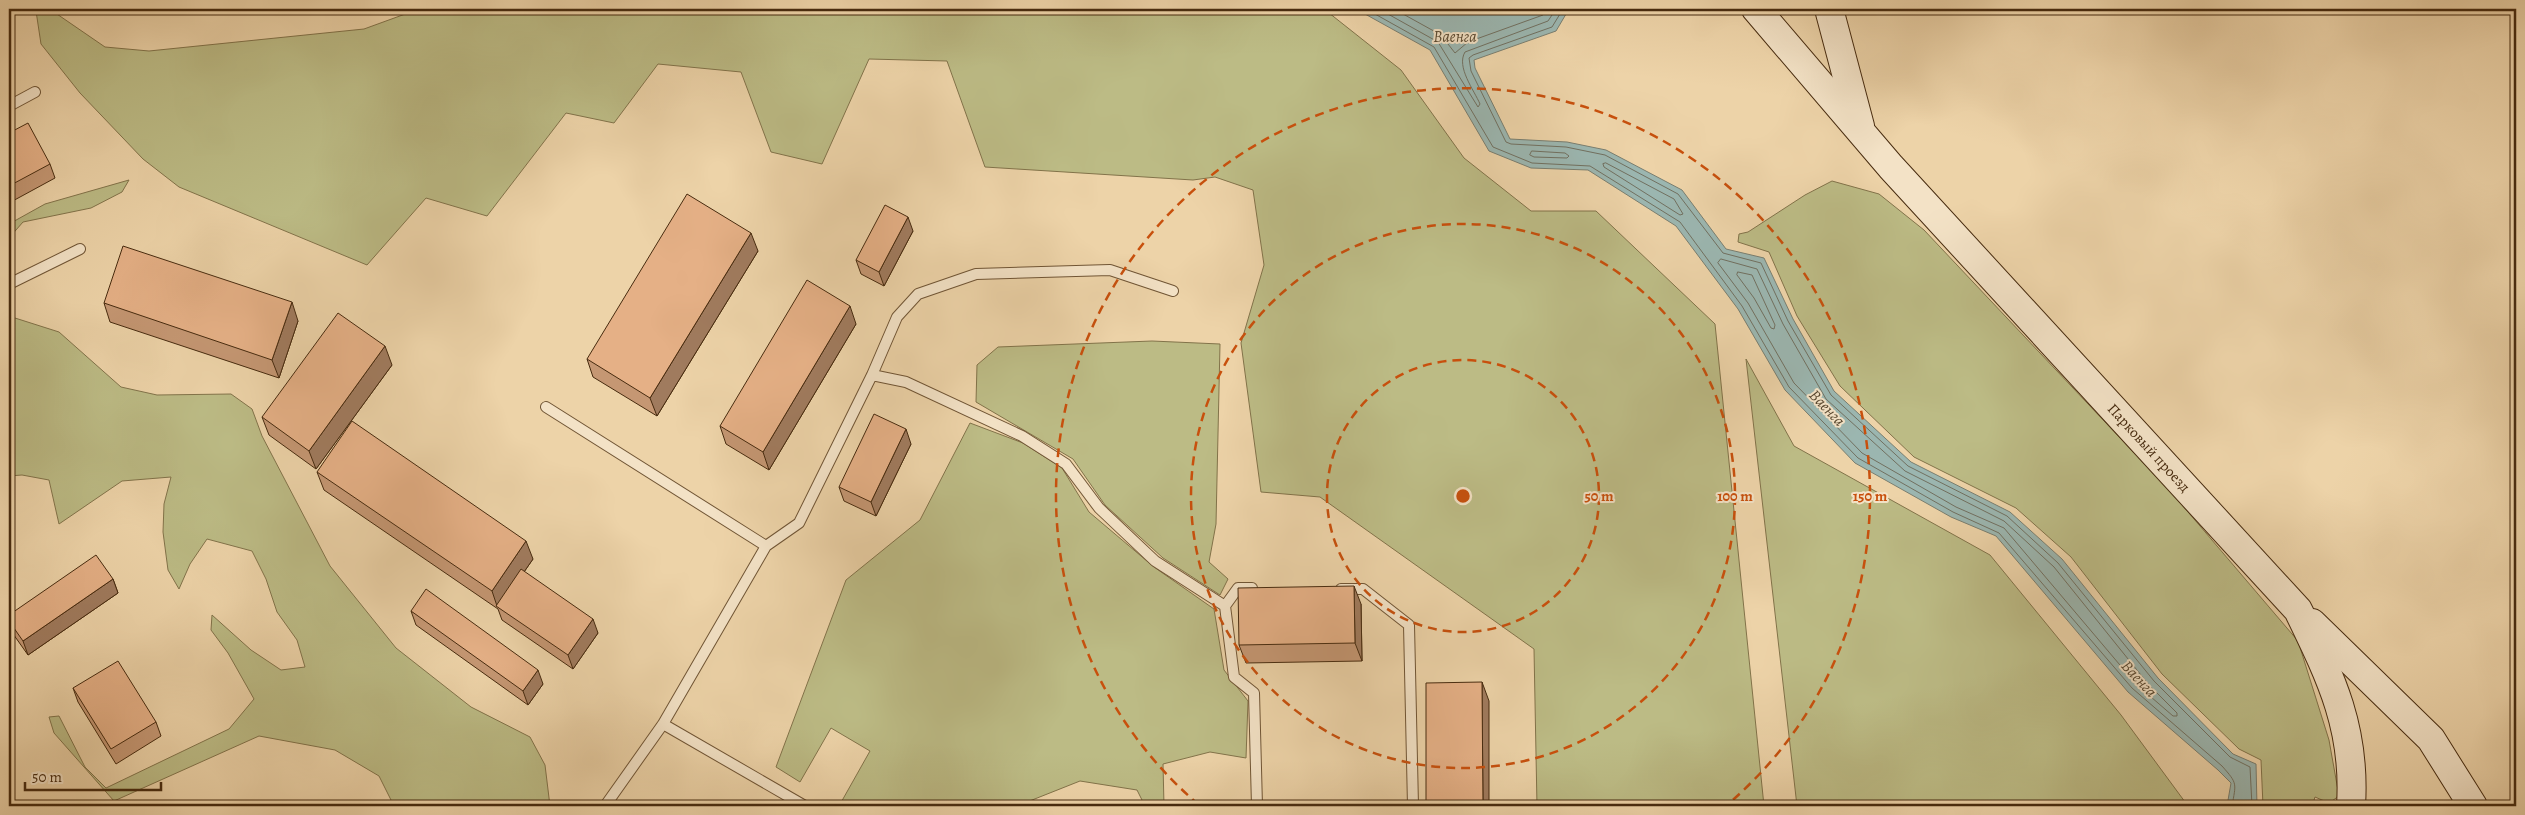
<svg xmlns="http://www.w3.org/2000/svg" width="2525" height="815" viewBox="0 0 2525 815" font-family="Alegreya,serif">
  <style>
    .green { fill: #bcbb85; stroke: #82734a }
    .water { fill: #9bb6b0; stroke: #797e70 }
    .lines { fill: none; stroke-linecap: round; stroke-linejoin: round }
    .shore { stroke: #717060; stroke-width: 1 }
    .lane-casing { stroke: #705535; stroke-width: 12 }
    .secondary-casing { stroke: #472b0f; stroke-width: 30 }
    .lane { stroke: #f3e2c6; stroke-width: 10 }
    .secondary { stroke: #f3e2c6; stroke-width: 28 }
    .wall { fill: #c59773; stroke: #472b0f }
    .shaded-wall { fill: #a07b5e; stroke: #472b0f }
    .building { fill: #e5b086; stroke: #472b0f }
    .ring { fill: none; stroke: #c8500d; stroke-width: 2.5; stroke-dasharray: 9 6 }
    .labels { text-anchor: middle; dominant-baseline: central; stroke-width: 4; stroke-linejoin: round; paint-order: stroke }
    .street-label { font-size: 15px; fill: #472b0f; stroke: #f3e2c6 }
    .water-label { font-size: 16px; font-style: italic; fill: #58472f; stroke: #f3e2c6 }
    .centre { fill: #c8500d; stroke: #f3e2c6; stroke-width: 2.5 }
    .ring-label { font-size: 15px; text-anchor: middle; font-weight: bold; fill: #c8500d; stroke: #f3e2c6; stroke-width: 4; stroke-linejoin: round; paint-order: stroke }
  </style>
  <rect width="100%" height="100%" fill="#edd3a8"/>
  <filter id="stains"><feTurbulence type="fractalNoise" baseFrequency=".004" numOctaves="4"/><feColorMatrix values="0 0 0 0 .2 0 0 0 0 .09 0 0 0 0 .02 0 0 0 .5 -.17"/></filter>
  <radialGradient id="worn" r=".72"><stop offset=".6" stop-color="#630" stop-opacity="0"/><stop offset="1" stop-color="#630" stop-opacity=".3"/></radialGradient>
  <path class="green" d="M 419,9 L 1324,9 L 1401,70 L 1464,158 L 1531,211 L 1596,211 L 1715,324 L 1764,806 L 1537,806 L 1534,649 L 1320,497 L 1261,492 L 1241,343 L 1264,265 L 1253,190 L 1215,177 L 1193,180 L 985,167 L 947,61 L 869,59 L 822,164 L 771,152 L 741,72 L 658,64 L 614,123 L 566,113 L 487,216 L 426,198 L 367,265 L 179,187 L 143,159 L 80,93 L 41,44 L 36,11 L 54,12 L 105,47 L 149,51 L 364,29 Z
    M 129,180 L 122,192 L 91,208 L 23,222 L 9,238 L 9,224 L 45,204 Z
    M 1832,181 L 1879,194 L 1924,230 L 2171,492 L 2298,641 L 2329,740 L 2339,796 L 2329,803 L 2315,797 L 2312,806 L 2263,806 L 2261,760 L 2239,749 L 2162,674 L 2071,557 L 2016,508 L 1914,457 L 1840,386 L 1797,316 L 1769,252 L 1738,242 L 1739,234 L 1748,232 L 1805,195 Z
    M 15,318 L 59,332 L 121,387 L 157,395 L 231,394 L 252,409 L 262,436 L 330,566 L 396,648 L 471,707 L 530,737 L 545,765 L 550,806 L 394,806 L 379,776 L 335,750 L 259,736 L 114,801 L 54,733 L 49,717 L 59,716 L 85,767 L 106,788 L 229,729 L 254,699 L 228,653 L 211,630 L 212,615 L 251,650 L 281,670 L 305,667 L 297,640 L 277,612 L 266,579 L 252,551 L 207,539 L 190,564 L 179,589 L 168,570 L 163,532 L 164,504 L 171,477 L 122,481 L 59,524 L 49,480 L 22,475 L 9,476 L 9,319 Z
    M 1152,341 L 1220,344 L 1216,524 L 1209,562 L 1228,579 L 1220,595 L 1163,558 L 1105,505 L 1073,459 L 976,402 L 977,365 L 998,347 Z
    M 1746,359 L 1794,446 L 1990,555 L 2121,715 L 2188,806 L 1797,806 Z
    M 970,423 L 1023,443 L 1062,468 L 1089,512 L 1154,567 L 1214,609 L 1224,670 L 1248,701 L 1246,758 L 1210,752 L 1163,764 L 1164,806 L 1145,806 L 1137,790 L 1080,781 L 1017,806 L 839,806 L 870,751 L 831,728 L 800,782 L 776,767 L 846,580 L 920,520 Z"/>
  <path class="water" d="M 1356,9 L 1569,9 L 1556,31 L 1474,60 L 1475,68 L 1510,139 L 1567,142 L 1606,150 L 1682,190 L 1726,249 L 1764,258 L 1793,319 L 1834,391 L 1911,462 L 2010,512 L 2062,559 L 2158,678 L 2233,754 L 2256,764 L 2257,806 L 2227,806 L 2231,783 L 2218,770 L 2128,692 L 1996,536 L 1951,517 L 1855,463 L 1785,390 L 1738,309 L 1676,226 L 1588,170 L 1531,168 L 1489,151 L 1430,50 Z"/>
  <g class="lines">
    <path class="shore" d="M 1366,9 L 1434,47 L 1493,147 L 1532,163 L 1590,166 L 1680,222 L 1742,306 L 1789,387 L 1858,458 L 1953,512 L 1999,533 L 2132,688 L 2222,766 C 2238,784 2236,783 2232,806
      M 1379,9 L 1438,42 L 1478,107 L 1480,104 C 1474,90 1456,67 1465,52 L 1548,21 L 1556,9
      M 1394,9 L 1441,35 L 1455,53 L 1468,42 L 1543,15 L 1547,9
      M 1563,9 L 1552,27 L 1473,55 L 1469,58 L 1471,71 L 1506,142 L 1511,144 L 1566,147 L 1605,155 L 1678,194 L 1723,253 L 1761,263 L 1788,321 L 1831,395 L 1908,466 L 2007,516 L 2058,563 L 2154,681 L 2230,757 L 2250,767 L 2252,806
      M 1532,151 L 1565,153 L 1569,156 L 1567,158 L 1534,157 L 1530,155 Z
      M 1606,163 L 1674,199 L 1683,214 L 1680,215 L 1604,167 L 1603,164 Z
      M 1721,259 L 1757,269 L 1783,324 L 1826,399 L 1905,471 L 2004,521 L 2054,567 L 2149,685 L 2177,713 L 2177,716 L 2173,716 L 2136,684 L 2004,528 L 1956,507 L 1862,453 L 1794,383 L 1748,303 L 1718,263 Z
      M 1738,272 L 1752,275 L 1775,325 L 1774,329 L 1771,328 L 1754,298 L 1737,275 Z"/>
    <defs>
      <path id="lane" d="M 9,106 L 35,92
        M 9,284 L 80,249
        M 872,375 L 906,382 L 1022,436 L 1066,464 L 1099,508 L 1155,561 L 1225,606
        M 546,407 L 766,546 L 663,724 L 605,806
        M 766,546 L 799,523 L 872,375 L 897,317 L 918,294 L 976,274 L 1110,270 L 1173,291
        M 1252,588 L 1238,588 L 1225,606 L 1234,677 L 1254,693 L 1257,806
        M 1341,589 L 1363,589 L 1409,625 L 1413,806
        M 663,724 L 805,806"/>
      <g id="secondary">
        <path id="s1" d="M 1756,9 L 1891,167 L 2298,610 C 2331,678 2356,728 2351,806"/>
        <path d="M 1829,9 L 1860,126"/>
        <path d="M 2312,623 L 2431,739 L 2473,806"/>
      </g>
    </defs>
    <use href="#lane" class="lane-casing"/>
    <use href="#secondary" class="secondary-casing"/>
    <use href="#lane" class="lane"/>
    <use href="#secondary" class="secondary"/>
  </g>
  <path class="wall" d="M 9,59 L 12,68 L 9,70 Z
    M 9,133 L 50,164 L 55,178 L 9,203 Z
    M 913,231 L 884,286 L 861,274 L 856,260 Z
    M 758,251 L 657,416 L 593,377 L 587,359 Z
    M 104,303 L 298,321 L 279,378 L 110,322 Z
    M 856,324 L 769,470 L 726,444 L 720,426 Z
    M 392,365 L 316,469 L 269,435 L 262,417 Z
    M 911,444 L 876,516 L 844,501 L 839,487 Z
    M 317,472 L 533,559 L 524,572 L 598,633 L 573,669 L 502,620 L 498,609 L 324,490 Z
    M 113,579 L 118,593 L 28,655 L 11,631 L 9,624 L 9,615 Z
    M 1361,604 L 1362,661 L 1246,663 L 1239,645 Z
    M 411,611 L 543,684 L 528,705 L 416,625 Z
    M 73,688 L 156,722 L 161,736 L 116,764 L 78,702 Z"/>
  <path class="shaded-wall" d="M 908,217 L 913,231 L 884,286 L 879,272 Z
    M 751,233 L 758,251 L 657,416 L 650,398 Z
    M 292,302 L 298,321 L 279,378 L 272,360 Z
    M 850,306 L 856,324 L 769,470 L 763,452 Z
    M 385,346 L 392,365 L 316,469 L 309,451 Z
    M 906,429 L 911,444 L 876,516 L 871,502 Z
    M 526,541 L 533,559 L 499,608 L 497,606 L 492,591 Z
    M 113,579 L 118,593 L 28,655 L 23,641 Z
    M 1354,586 L 1361,604 L 1362,661 L 1355,643 Z
    M 593,619 L 598,633 L 573,669 L 568,655 Z
    M 538,670 L 543,684 L 528,705 L 523,691 Z
    M 1482,682 L 1489,701 L 1489,806 L 1483,806 Z"/>
  <path class="building" d="M 28,123 L 50,164 L 9,186 L 9,133 Z
    M 687,194 L 751,233 L 650,398 L 587,359 Z
    M 885,205 L 908,217 L 879,272 L 856,260 Z
    M 123,246 L 292,302 L 272,360 L 104,303 Z
    M 807,280 L 850,306 L 763,452 L 720,426 Z
    M 338,313 L 385,346 L 309,451 L 262,417 Z
    M 874,414 L 906,429 L 871,502 L 839,487 Z
    M 352,421 L 526,541 L 492,591 L 317,472 Z
    M 96,555 L 113,579 L 23,641 L 9,621 L 9,615 Z
    M 521,569 L 593,619 L 568,655 L 496,606 Z
    M 1354,586 L 1355,643 L 1239,645 L 1238,588 Z
    M 426,589 L 538,670 L 523,691 L 411,611 Z
    M 118,661 L 156,722 L 111,749 L 73,688 Z
    M 1482,682 L 1483,806 L 1426,806 L 1426,683 Z"/>
  <g class="ring">
    <circle cx="1463" cy="496" r="136"/>
    <circle cx="1463" cy="496" r="272"/>
    <path d="M1199 805A407 407 0 1 1 1727 805"/>
  </g>
  <g class="labels">
    <g class="street-label">
      <text stroke="none"><textPath href="#s1" startOffset="589">Парковый проезд</textPath></text>
    </g>
    <g class="water-label">
      <text x="1455" y="37">Ваенга</text>
      <text transform="translate(1827 408) rotate(46)">Ваенга</text>
      <text transform="translate(2139 679) rotate(47)">Ваенга</text>
    </g>
  </g>
  <circle cx="1463" cy="496" r="8" class="centre"/>
  <g class="ring-label">
    <text x="1599" y="501">50 m</text>
    <text x="1735" y="501">100 m</text>
    <text x="1870" y="501">150 m</text>
  </g>
  <rect width="2525" height="815" fill="none" stroke="#edd3a8" stroke-width="30"/>
  <rect x="10" y="10" width="2505" height="795" fill="none" stroke="#472b0f" stroke-width="2.5"/>
  <rect x="15" y="15" width="2495" height="785" fill="none" stroke="#472b0f"/>
  <path d="M25 782v8h136v-8" fill="none" stroke="#472b0f" stroke-width="2.5"/>
  <text x="32" y="782" font-size="15" fill="#472b0f" stroke="#f3e2c6" stroke-width="4" paint-order="stroke">50 m</text>
  <rect width="100%" height="100%" filter="url(#stains)"/>
  <rect width="100%" height="100%" fill="url(#worn)"/>
</svg>
